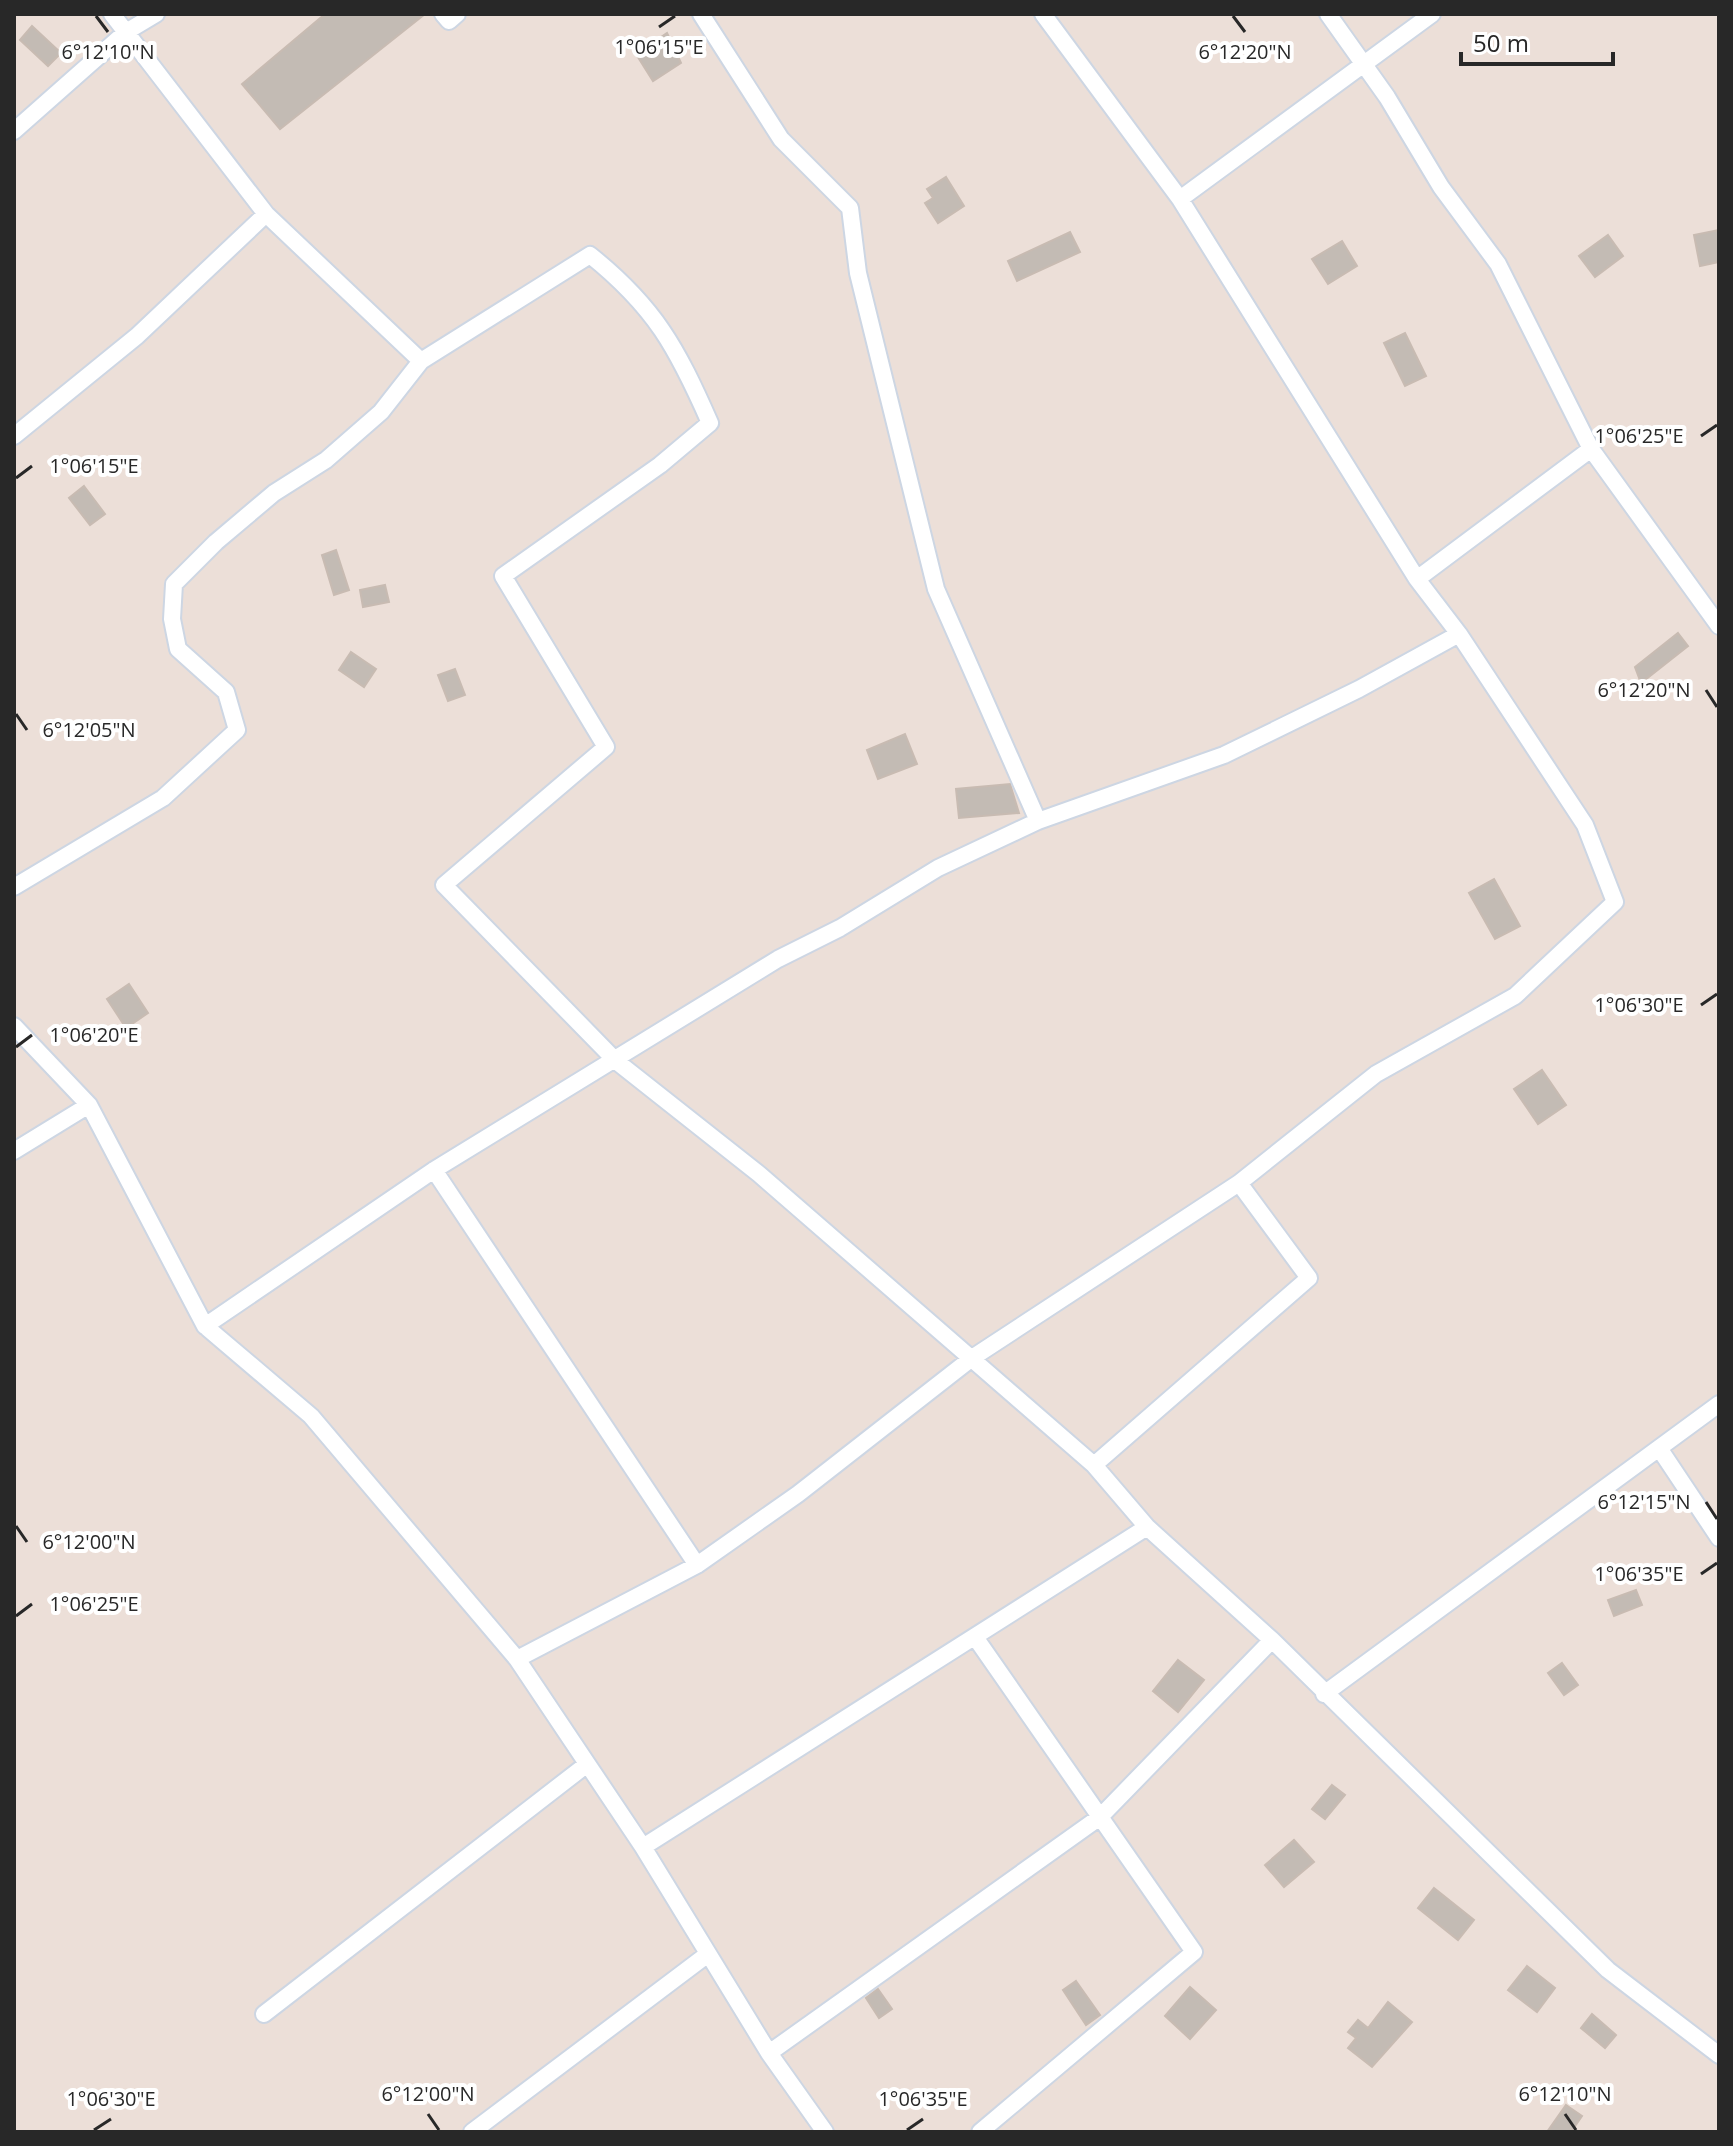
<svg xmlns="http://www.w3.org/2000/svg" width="1733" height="2146" viewBox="0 0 1733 2146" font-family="'Open Sans',sans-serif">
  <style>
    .building { fill: #c3bbb4; stroke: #c8bbb2; stroke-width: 2 }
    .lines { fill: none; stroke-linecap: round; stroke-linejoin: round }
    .minor-casing { stroke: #cdd6e3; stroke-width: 20 }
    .minor { stroke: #fff; stroke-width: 16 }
    .ticks { fill: none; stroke: #282828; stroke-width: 3 }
    .ticks-label { font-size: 20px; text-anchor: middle; fill: #282828; stroke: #fff; stroke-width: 8; stroke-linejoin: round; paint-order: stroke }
  </style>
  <rect width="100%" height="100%" fill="#ecdfd8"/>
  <path class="building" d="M 325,14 L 425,14 L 280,129 L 242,84 Z
    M 32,26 L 61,53 L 48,66 L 20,40 Z
    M 667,33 L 681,63 L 653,81 L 636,54 Z
    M 946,177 L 964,206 L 938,223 L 925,203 L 933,198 L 927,189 Z
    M 1719,230 L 1719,262 L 1700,266 L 1694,235 Z
    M 1070,232 L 1080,252 L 1017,281 L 1008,261 Z
    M 1608,235 L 1623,256 L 1595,277 L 1579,256 Z
    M 1342,241 L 1357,266 L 1328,284 L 1312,259 Z
    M 1405,333 L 1426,376 L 1405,386 L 1384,343 Z
    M 84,486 L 105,514 L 90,525 L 69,498 Z
    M 336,550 L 349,590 L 334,595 L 322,555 Z
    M 385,585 L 389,602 L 363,607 L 360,590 Z
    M 1678,633 L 1688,646 L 1641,683 L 1635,667 Z
    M 351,652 L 376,669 L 364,687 L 339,670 Z
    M 455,669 L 465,695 L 448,701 L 438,675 Z
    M 905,734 L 917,764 L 878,779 L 867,750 Z
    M 1010,784 L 1019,813 L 959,818 L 956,789 Z
    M 1494,879 L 1520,926 L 1495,939 L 1469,893 Z
    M 129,984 L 148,1013 L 126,1028 L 107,999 Z
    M 1542,1070 L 1566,1105 L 1538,1124 L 1514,1089 Z
    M 1636,1590 L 1642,1605 L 1614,1616 L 1608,1600 Z
    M 1178,1660 L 1204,1680 L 1178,1712 L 1153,1691 Z
    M 1562,1663 L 1578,1685 L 1564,1695 L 1548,1673 Z
    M 1332,1785 L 1345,1795 L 1325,1819 L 1312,1809 Z
    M 1294,1840 L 1314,1862 L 1284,1887 L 1265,1865 Z
    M 1434,1888 L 1474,1920 L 1458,1940 L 1418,1908 Z
    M 1527,1966 L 1555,1988 L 1537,2012 L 1508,1990 Z
    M 1076,1981 L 1100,2015 L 1086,2025 L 1063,1990 Z
    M 1190,1987 L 1216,2010 L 1190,2039 L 1165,2016 Z
    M 878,1989 L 892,2009 L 879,2018 L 866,1998 Z
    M 1388,2002 L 1412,2022 L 1372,2067 L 1348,2048 L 1356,2038 L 1348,2032 L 1358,2020 L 1368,2028 Z
    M 1592,2014 L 1616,2035 L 1605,2048 L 1581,2028 Z
    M 1566,2105 L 1582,2116 L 1571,2132 L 1547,2132 Z"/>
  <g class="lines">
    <defs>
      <path id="minor" d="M 112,14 L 266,214
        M 443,14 L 449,21 L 457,14
        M 1043,14 L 1180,199 L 1417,579 L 1459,634
        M 1328,14 L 1387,97 L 1441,187 L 1498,264 L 1591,449 L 1719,626
        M 14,131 L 126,32 L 156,14
        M 1180,199 L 1432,14
        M 14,436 L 137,336 L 266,214 L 421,361
        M 1417,579 L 1591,449
        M 14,887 L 163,798 L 237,730 L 226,692 L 178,649 L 172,619 L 174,584 L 216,542 L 274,493 L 326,460 L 381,412 L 421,361 L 590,255 C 655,307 677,348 710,423 L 660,465 L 503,576 L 606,747 L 444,885 L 616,1061 L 759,1174 L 1094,1465 L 1147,1527 L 1272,1640 L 1608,1970 L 1719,2055
        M 14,1026 L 89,1105 L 205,1326 L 311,1416 L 517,1659 L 643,1847 L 769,2053 L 825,2132
        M 14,1151 L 89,1105
        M 434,1170 L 697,1565 L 517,1659
        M 205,1326 L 434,1170 L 778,959 L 840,928 L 938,868 L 1038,821
        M 1659,1448 L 1719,1538
        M 1094,1465 L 1309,1278 L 1239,1183
        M 697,1565 L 798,1494 L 972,1358 L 1239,1183 L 1376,1074 L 1515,996 L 1615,902 L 1585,825 L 1459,634 L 1359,689 L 1224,755 L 1038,821 L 936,589 L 858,273 L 850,208 L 781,139 L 701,14
        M 975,1637 L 1194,1952 L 980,2132
        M 1324,1694 L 1719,1404
        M 643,1847 L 1147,1527
        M 264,2014 L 586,1765
        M 769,2053 L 1100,1817 L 1272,1640
        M 472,2132 L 708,1954"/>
    </defs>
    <use href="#minor" class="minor-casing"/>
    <use href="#minor" class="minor"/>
  </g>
  <path class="ticks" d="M 96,16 L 108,32M 1233,16 L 1245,32M 659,27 L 675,16M 1701,436 L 1717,425M 16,478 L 32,466M 1706,690 L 1717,707M 16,714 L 27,730M 1701,1005 L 1717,994M 16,1047 L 32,1035M 1706,1502 L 1717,1519M 16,1526 L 27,1542M 1701,1574 L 1717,1563M 16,1616 L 32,1604M 428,2114 L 439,2130M 1565,2114 L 1576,2130M 94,2130 L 111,2119M 907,2130 L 923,2119"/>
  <g class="ticks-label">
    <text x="659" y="54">1°06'15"E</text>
    <text x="108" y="59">6°12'10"N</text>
    <text x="1245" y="59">6°12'20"N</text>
    <text x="1639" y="443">1°06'25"E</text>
    <text x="94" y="473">1°06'15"E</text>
    <text x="1644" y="697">6°12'20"N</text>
    <text x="89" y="737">6°12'05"N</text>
    <text x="1639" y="1012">1°06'30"E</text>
    <text x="94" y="1042">1°06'20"E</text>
    <text x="1644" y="1509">6°12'15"N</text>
    <text x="89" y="1549">6°12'00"N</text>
    <text x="1639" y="1581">1°06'35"E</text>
    <text x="94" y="1611">1°06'25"E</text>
    <text x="428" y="2101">6°12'00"N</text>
    <text x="1565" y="2101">6°12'10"N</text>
    <text x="111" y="2106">1°06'30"E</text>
    <text x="923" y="2106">1°06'35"E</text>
  </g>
  <rect width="1733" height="2146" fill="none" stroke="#282828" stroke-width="32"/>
  <path d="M1461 52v12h152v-12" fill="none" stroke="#282828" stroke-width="4"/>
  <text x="1473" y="52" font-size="24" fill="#282828" stroke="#ffffff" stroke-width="6" paint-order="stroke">50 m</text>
</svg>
